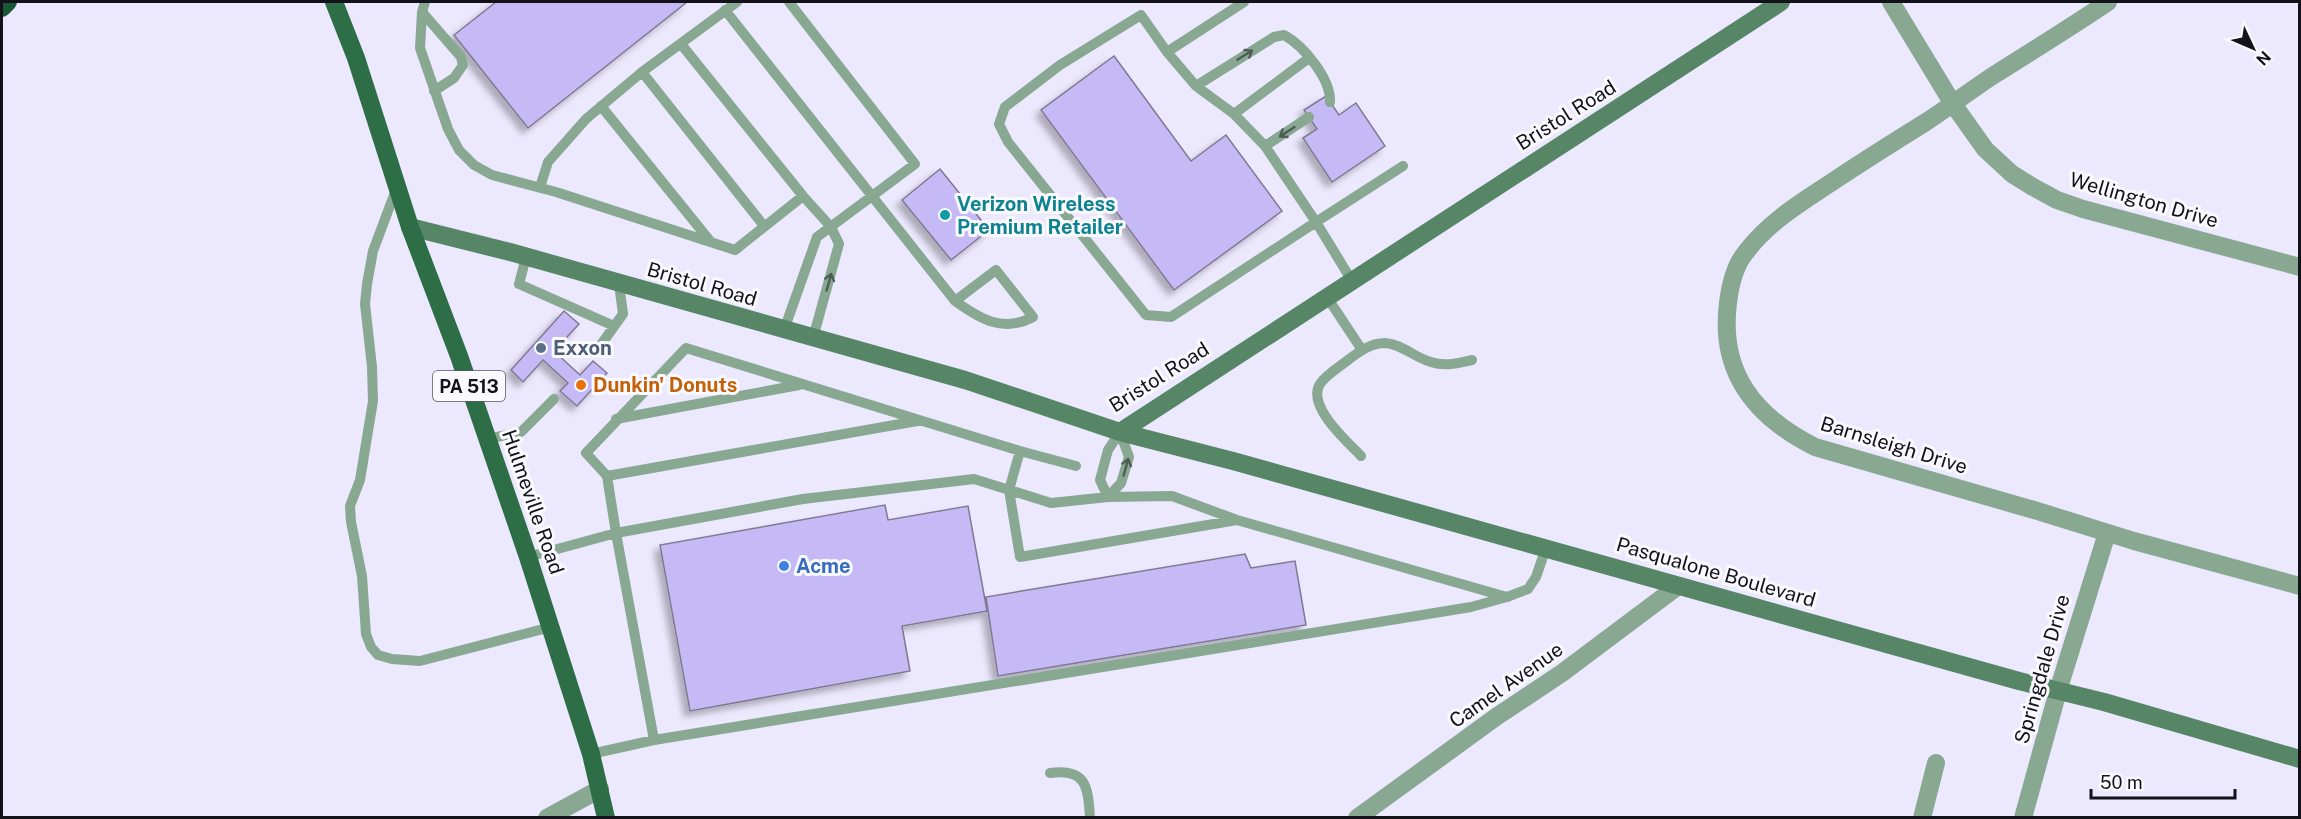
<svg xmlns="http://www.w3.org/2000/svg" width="2301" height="819" viewBox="0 0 2301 819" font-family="'Public Sans',sans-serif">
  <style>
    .building { fill: #c5b9f6; stroke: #7e7a91; stroke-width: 1.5; filter: url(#shadow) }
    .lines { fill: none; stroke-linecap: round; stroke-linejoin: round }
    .lane { stroke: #88a891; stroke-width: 10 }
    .street { stroke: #88a891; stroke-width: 18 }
    .secondary { stroke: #568666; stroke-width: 18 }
    .primary { stroke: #2e6e47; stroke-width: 18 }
    .highway { stroke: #195633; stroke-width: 18 }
    .oneway { stroke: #4e5c56 }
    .culture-dot { fill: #0f9aa8; stroke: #f9f9fe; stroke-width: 2 }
    .service-dot { fill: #5c6f8a; stroke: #f9f9fe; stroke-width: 2 }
    .food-dot { fill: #e8710a; stroke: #f9f9fe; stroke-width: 2 }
    .shop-dot { fill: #3f7fe0; stroke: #f9f9fe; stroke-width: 2 }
    .labels { text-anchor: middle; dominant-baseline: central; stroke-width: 6; stroke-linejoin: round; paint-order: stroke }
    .shield { fill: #f9f9fe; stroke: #58575e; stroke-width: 1.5 }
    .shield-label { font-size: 18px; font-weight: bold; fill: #13111a }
    .street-label { font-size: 20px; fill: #13111a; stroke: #f9f9fe }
    .culture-label { font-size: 20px; font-weight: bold; fill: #0d838f; stroke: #f9f9fe; text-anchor: start }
    .service-label { font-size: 20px; font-weight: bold; fill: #4e5e75; stroke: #f9f9fe; text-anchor: start }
    .food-label { font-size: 20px; font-weight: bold; fill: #c56008; stroke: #f9f9fe; text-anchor: start }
    .shop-label { font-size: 20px; font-weight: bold; fill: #366cbe; stroke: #f9f9fe; text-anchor: start }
  </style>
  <defs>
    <filter id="shadow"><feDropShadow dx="-5.5" dy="5.5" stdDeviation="3" flood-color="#0004"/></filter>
  </defs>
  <rect width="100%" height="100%" fill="#ece9fe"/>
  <path class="building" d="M 496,2 L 687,2 L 528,128 L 454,35 Z
    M 1114,56 L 1191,161 L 1226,135 L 1282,211 L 1174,290 L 1041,110 Z
    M 1326,96 L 1339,115 L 1356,103 L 1385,146 L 1332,182 L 1303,138 L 1317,129 L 1304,110 Z
    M 940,169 L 989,230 L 951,260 L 902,200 Z
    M 564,311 L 579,324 L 554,351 L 580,375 L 593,361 L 607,373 L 577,406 L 560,391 L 568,383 L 543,360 L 523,382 L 511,370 Z
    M 885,505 L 888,520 L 968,506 L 987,611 L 902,626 L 910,671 L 690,711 L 660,545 Z
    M 1245,554 L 1251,568 L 1295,561 L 1306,625 L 998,676 L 986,597 Z"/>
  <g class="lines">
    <path class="lane" d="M 425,2 L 422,12 L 420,48 L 448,129 L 459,150 L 474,165 L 492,175 L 556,192 L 735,250 L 803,196 L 831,227 L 839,244 L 813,338
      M 725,10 L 955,301 C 980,319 1003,333 1033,317 L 996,270 L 955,301
      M 422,12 L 461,57 L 463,65 L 454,78 L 434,91
      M 681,44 L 803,196
      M 1167,52 L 1196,86 L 1234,114 L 1309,58
      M 642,72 L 764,226
      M 1196,86 L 1274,37 L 1284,35 C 1304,46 1331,79 1330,102
      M 601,106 L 710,241
      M 1234,114 L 1265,146 L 1316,222 L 1171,317 L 1146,315 L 1008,142 L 999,124 L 1005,107 L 1060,65 L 1141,15 L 1167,52 L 1244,2
      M 1265,146 L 1309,117
      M 397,187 L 373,251 L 367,284 L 365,304 L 372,367 L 373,401 L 360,480 L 350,506 L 351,522 L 362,576 L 366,634 L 371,647 L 378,655 L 392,659 L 420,661 L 551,627
      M 540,187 L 548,162 L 586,119 L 642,72 L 737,2
      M 526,257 L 519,284 L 614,326
      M 1352,281 L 1316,222 L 1403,166
      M 1327,297 L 1362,350
      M 784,330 L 817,237 L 915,164 L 789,2
      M 600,346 L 623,314 L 619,284
      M 616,419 L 799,385
      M 487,439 L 521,432 L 554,399
      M 1020,451 L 686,348 L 586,453 L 607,476 L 616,533 L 803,499 L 974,479 L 1051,503 L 1108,497 L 1172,496 L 1237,520 L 1507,597 L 1528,589 L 1536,577 L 1546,548
      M 1361,456 C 1348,442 1306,406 1320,384 C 1325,376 1336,369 1344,363 C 1356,354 1369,343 1385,343 C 1402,344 1415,358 1431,362 C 1445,367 1458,363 1472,360
      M 1076,466 L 1020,451 L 1009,490 L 1020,557 L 1237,520
      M 607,476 L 917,421
      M 1108,497 L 1121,483 L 1129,457 L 1120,432
      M 1108,497 L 1100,480 L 1108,450 L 1120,432
      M 528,557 L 616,533 L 654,740 L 1471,607 L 1507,597
      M 591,754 L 654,740
      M 1050,773 C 1086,768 1088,786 1090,818"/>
    <path class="street" d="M 1891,2 L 1953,104 L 1985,149 L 2012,174 L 2033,187 L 2057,200 L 2083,209 L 2300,267
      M 2108,2 C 2071,27 2032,51 1994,75 C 1971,90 1949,107 1926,122 C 1892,143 1859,164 1826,186 C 1797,205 1767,224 1746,252 C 1735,265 1730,286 1728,303 C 1719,373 1755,417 1815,447 L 2034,510 L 2134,541 L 2300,586
      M 547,818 L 600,789
      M 1357,818 L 1496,717 L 1562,673 L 1678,586
      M 1922,818 L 1936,763
      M 2023,818 L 2058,691 L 2107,533"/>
    <path class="secondary" d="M 410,227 L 510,252 L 965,380 L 1120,432 L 1233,461 L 2019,681 L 2104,702 L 2300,759
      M 1120,432 L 1781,2"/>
    <path class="primary" d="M 334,2 L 356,58 L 410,227 L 459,356 L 528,557 L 591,754 L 606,818"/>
    <path class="highway" d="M 2,8 L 8,2"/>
  </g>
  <defs><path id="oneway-shaft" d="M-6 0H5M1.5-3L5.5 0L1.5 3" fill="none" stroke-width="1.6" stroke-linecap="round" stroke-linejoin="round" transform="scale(1.5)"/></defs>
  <g class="oneway">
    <use href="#oneway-shaft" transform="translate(1245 55) rotate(-32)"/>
    <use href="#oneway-shaft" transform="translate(1287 132) rotate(147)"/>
    <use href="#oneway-shaft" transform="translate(829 282) rotate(-74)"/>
    <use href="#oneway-shaft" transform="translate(1126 467) rotate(-74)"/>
  </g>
  <circle class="culture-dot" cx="945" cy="215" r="6"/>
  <circle class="service-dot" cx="541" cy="348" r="6"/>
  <circle class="food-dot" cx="581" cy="385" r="6"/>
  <circle class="shop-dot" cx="784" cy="566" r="6"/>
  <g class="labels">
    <rect class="shield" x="433" y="371" width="72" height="30" rx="4.5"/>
    <g class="shield-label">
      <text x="469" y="386">PA 513</text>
    </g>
    <g class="street-label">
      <text transform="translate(1566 115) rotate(-32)">Bristol Road</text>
      <text transform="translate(2144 200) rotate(16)">Wellington Drive</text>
      <text transform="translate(702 284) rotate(16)">Bristol Road</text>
      <text transform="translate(1159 377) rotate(-32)">Bristol Road</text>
      <text transform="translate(1894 445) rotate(17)">Barnsleigh Drive</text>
      <text transform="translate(533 502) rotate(71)">Hulmeville Road</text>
      <text transform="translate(1716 572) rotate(16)">Pasqualone Boulevard</text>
      <text transform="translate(2042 669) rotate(-74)">Springdale Drive</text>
      <text transform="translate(1506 685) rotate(-35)">Camel Avenue</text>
    </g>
    <g class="culture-label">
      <text x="957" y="204">Verizon Wireless<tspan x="957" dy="23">Premium Retailer</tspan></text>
    </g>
    <g class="service-label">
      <text x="553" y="348">Exxon</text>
    </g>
    <g class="food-label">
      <text x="593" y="385">Dunkin' Donuts</text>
    </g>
    <g class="shop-label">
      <text x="796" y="566">Acme</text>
    </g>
  </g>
  <rect width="2301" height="819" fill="none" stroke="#13111a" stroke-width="6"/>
  <g transform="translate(2253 48) rotate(134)" stroke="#f9f9fe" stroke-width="4.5" paint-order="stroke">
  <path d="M0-4.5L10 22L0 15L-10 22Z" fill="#13111a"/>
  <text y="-9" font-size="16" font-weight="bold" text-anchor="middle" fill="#13111a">N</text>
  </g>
  <path d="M2091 789v9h144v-9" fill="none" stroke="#13111a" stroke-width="3"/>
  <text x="2100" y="789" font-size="18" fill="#13111a" stroke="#f9f9fe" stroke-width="4.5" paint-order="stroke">50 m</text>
</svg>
